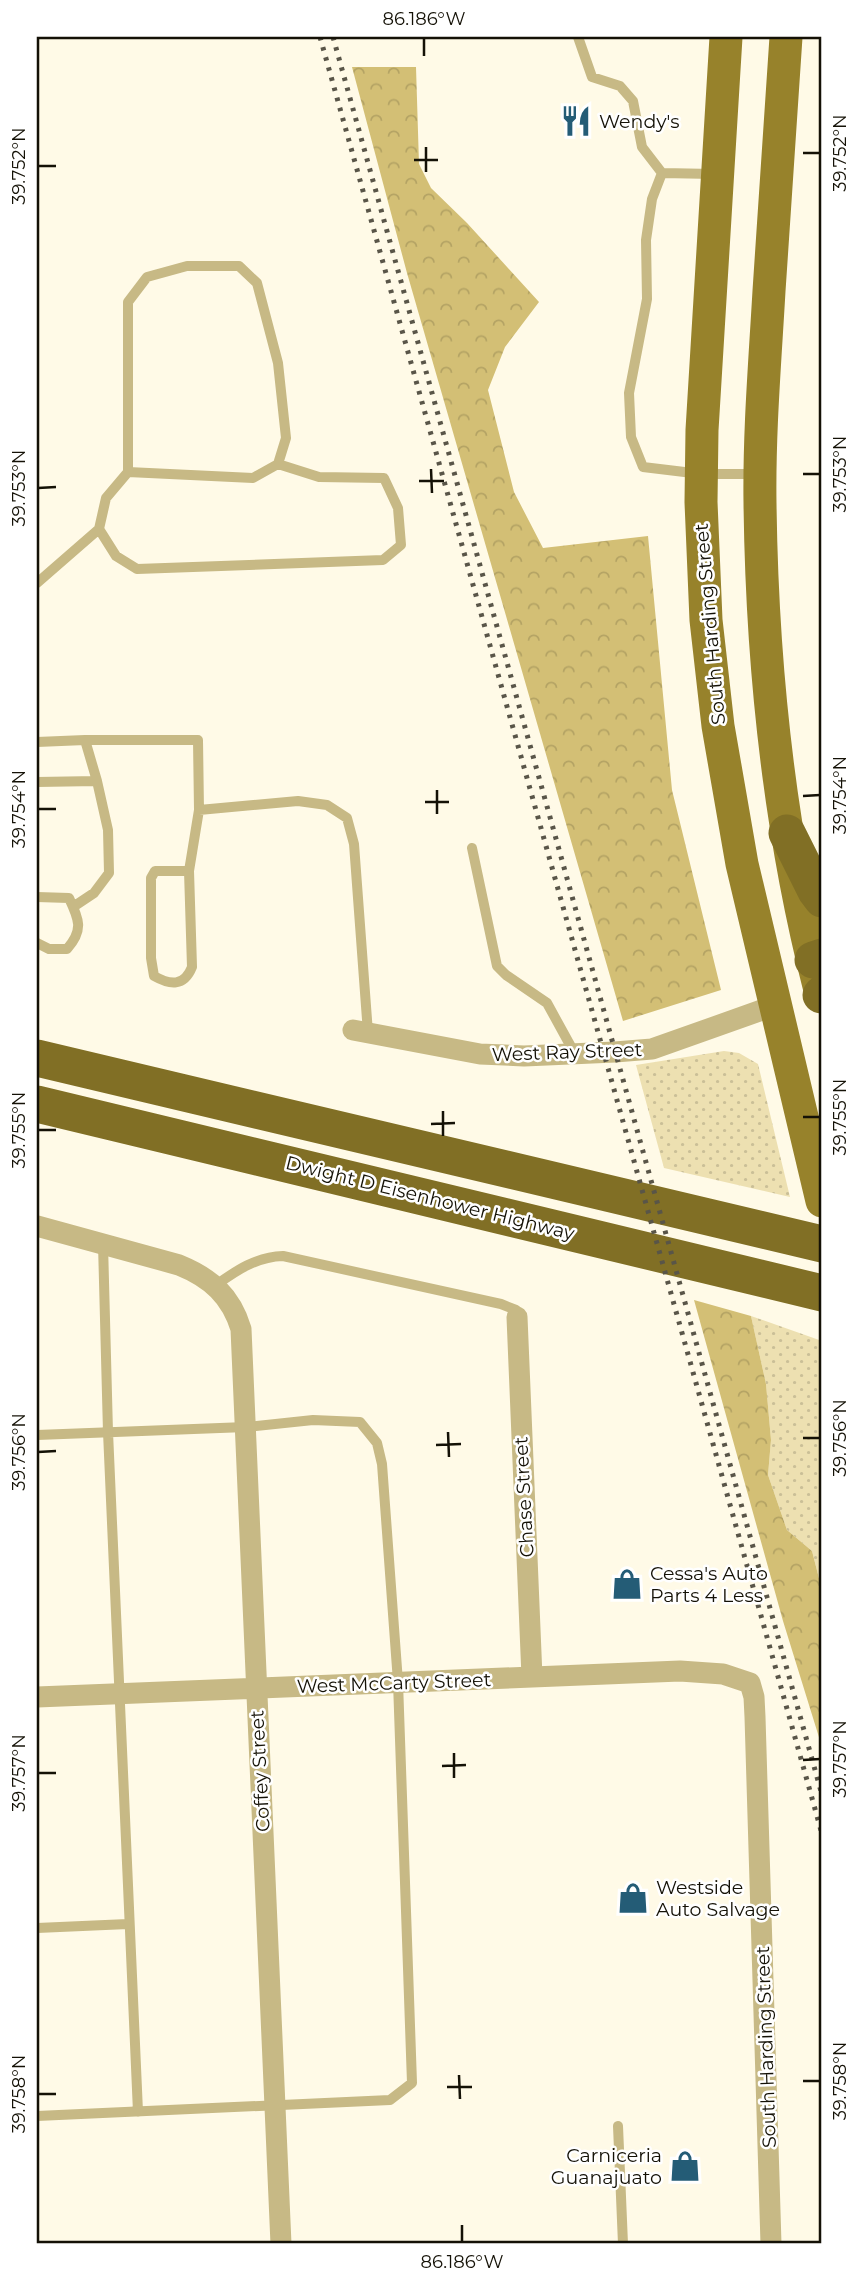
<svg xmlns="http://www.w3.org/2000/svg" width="859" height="2281" viewBox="0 0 859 2281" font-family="Montserrat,sans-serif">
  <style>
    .grass { fill: url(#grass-dots) }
    .forest { fill: url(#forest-crowns) }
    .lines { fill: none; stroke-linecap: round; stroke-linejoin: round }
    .service { stroke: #c7b985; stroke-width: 10 }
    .minor { stroke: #c7b985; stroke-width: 21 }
    .primary { stroke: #97822b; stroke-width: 33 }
    .motorway { stroke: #816f25; stroke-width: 37 }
    .rail { stroke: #595548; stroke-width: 5; stroke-dasharray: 3.5 7; stroke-linecap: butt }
    .ticks { fill: none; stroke: #141106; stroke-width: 2.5 }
    .labels { text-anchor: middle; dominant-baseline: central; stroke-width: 5; stroke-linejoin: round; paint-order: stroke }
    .poi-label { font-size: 19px; fill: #141106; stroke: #fff; text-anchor: start }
    .street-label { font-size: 19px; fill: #141106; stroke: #fff }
    .neatline { fill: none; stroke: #141106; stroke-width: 2.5 }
    .ticks-label { font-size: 18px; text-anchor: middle; fill: #141106 }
  </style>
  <defs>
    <pattern id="grass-dots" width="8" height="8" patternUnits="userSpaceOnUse" patternTransform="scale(1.75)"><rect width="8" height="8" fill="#ede0b1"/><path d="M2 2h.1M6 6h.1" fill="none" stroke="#cabf97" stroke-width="1.8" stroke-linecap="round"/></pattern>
    <pattern id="forest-crowns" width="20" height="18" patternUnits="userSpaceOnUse" patternTransform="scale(1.75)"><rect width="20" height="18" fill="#d3bf75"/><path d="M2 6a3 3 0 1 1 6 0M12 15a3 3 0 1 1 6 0" fill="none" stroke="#b4a364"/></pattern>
  </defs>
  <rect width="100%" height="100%" fill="#fffae7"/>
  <path class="grass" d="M 724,1051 L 739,1053 L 758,1064 L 790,1197 L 664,1168 L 636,1065 Z
    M 751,1316 L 822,1341 L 822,1590 L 812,1551 L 787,1530 L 768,1475 L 771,1440 L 766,1384 Z"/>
  <path class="forest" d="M 352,67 L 416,67 L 419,164 L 431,188 L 467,223 L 539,302 L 505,347 L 488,390 L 514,492 L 543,548 L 648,536 L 672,790 L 721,990 L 623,1021 L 407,273 Z
    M 694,1300 L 751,1316 L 766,1384 L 771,1440 L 768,1475 L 787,1530 L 812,1551 L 822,1590 L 822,1747 L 783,1621 Z"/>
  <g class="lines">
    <path class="service" d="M 578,37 L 592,77 L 620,86 L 633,101 L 642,147 L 662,173 L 714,174
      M 662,173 L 652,199 L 646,240 L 647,299 L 629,393 L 631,437 L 643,467 L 701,474 L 756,474
      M 99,529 L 116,556 L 137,569 L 383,560 L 401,545 L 398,508 L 384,478 L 319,477 L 278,464
      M 37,583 L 99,529 L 106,498 L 128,472 L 128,302 L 147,277 L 187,266 L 239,266 L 257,283 L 278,363 L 286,438 L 278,464 L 253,478 L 128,472
      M 37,742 L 85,740 L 198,740 L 199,810 L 298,801 L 327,805 L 347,818 L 354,844 L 368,1033
      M 37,782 L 97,781 L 85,740
      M 472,848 L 497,966 L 506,975 L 547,1003 L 575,1054
      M 189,871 L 155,871 L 151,878 L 151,958 L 154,976 C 170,985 184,987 192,967 L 189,871 L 199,810
      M 37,897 L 69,898 C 79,919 84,930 67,949 L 49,949 L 37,943
      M 73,907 L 94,893 L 109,873 L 108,830 L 97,781
      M 103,1244 L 108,1432 L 138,2112
      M 216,1285 C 237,1270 256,1257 283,1256 L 501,1304 L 516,1310 L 517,1317
      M 37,1435 L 246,1427 L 313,1420 L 360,1422 L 377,1443 L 382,1464 L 398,1682 L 412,2083 L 390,2100 L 37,2116
      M 37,1928 L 128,1924
      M 618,2126 L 623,2244"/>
    <path class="minor" d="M 353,1030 L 480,1054 L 524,1056 L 615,1052 L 652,1049 L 776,1005
      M 37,1226 L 179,1265 C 211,1278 231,1296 241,1329 L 281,2244
      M 517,1317 L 532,1677
      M 37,1697 L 680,1671 L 723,1674 L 750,1683 L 754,1697 L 755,1717 L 771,2244"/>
    <path class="primary" d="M 726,37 L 702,430 L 701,502 L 706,620 L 718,726 L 742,864 L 822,1201
      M 786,37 C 780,121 775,206 769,291 C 765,361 759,432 760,503 C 762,664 779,829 819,986"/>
    <path class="motorway" d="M 787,833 L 816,891 L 822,899
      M 813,960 L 822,957
      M 821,995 L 822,994
      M 37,1058 L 822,1244
      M 37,1104 L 822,1293"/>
    <path class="rail" d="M 320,37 L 822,1834
      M 333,37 L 822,1795"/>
  </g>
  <path class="ticks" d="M 424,38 L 424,56M 426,147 L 426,172M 803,153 L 820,153M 414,160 L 438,160M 38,166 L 56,166M 431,469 L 432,493M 803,474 L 820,474M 419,481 L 444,481M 38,488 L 56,487M 437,790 L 437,814M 803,796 L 820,795M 425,802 L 449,802M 38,809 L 56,809M 443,1111 L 443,1136M 803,1117 L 820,1117M 431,1124 L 455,1123M 38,1130 L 56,1130M 448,1432 L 449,1457M 803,1438 L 820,1438M 436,1445 L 461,1444M 38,1452 L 56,1451M 454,1753 L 454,1778M 803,1760 L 820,1759M 442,1766 L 466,1765M 38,1773 L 56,1773M 459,2075 L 460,2099M 803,2081 L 820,2081M 447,2087 L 472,2087M 38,2094 L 56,2094M 462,2225 L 462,2242"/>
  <defs>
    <symbol id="restaurant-bare" viewBox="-9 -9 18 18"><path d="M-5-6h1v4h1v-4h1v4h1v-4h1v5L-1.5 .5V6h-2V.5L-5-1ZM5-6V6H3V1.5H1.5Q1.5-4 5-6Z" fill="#245c76" stroke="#fff" stroke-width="2.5" paint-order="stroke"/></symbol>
    <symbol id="shop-bare" viewBox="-9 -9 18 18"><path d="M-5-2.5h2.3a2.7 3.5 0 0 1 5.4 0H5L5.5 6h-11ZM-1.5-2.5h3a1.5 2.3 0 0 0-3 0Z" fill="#245c76" stroke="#fff" stroke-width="2.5" paint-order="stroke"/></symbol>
  </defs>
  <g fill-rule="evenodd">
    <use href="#restaurant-bare" x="554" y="99" width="44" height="44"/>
    <use href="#shop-bare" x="605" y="1562" width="44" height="44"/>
    <use href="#shop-bare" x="611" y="1876" width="44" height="44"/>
    <use href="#shop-bare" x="663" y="2144" width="44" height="44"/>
  </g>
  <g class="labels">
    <g class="poi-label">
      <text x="599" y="121">Wendy's</text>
      <text x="650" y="1573">Cessa's Auto<tspan x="650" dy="22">Parts 4 Less</tspan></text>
      <text x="656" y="1887">Westside<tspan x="656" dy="22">Auto Salvage</tspan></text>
      <text x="662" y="2155" text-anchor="end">Carniceria<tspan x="662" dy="22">Guanajuato</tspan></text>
    </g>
    <g class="street-label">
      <text transform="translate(710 624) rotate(-95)">South Harding Street</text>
      <text transform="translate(567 1052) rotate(-2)">West Ray Street</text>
      <text transform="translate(430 1198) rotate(14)">Dwight D Eisenhower Highway</text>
      <text transform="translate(524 1497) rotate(-93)">Chase Street</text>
      <text transform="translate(394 1683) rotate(-2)">West McCarty Street</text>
      <text transform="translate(260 1771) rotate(-93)">Coffey Street</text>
      <text transform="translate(766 2047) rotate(-92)">South Harding Street</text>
    </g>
  </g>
  <rect width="859" height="2281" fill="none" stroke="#ffffff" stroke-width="77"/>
  <rect x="38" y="38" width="782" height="2204" class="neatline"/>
  <g class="ticks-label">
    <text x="424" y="25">86.186°W</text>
    <text transform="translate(840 153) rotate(-90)" y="6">39.752°N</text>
    <text transform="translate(19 166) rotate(-90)" y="6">39.752°N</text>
    <text transform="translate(840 474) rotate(-90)" y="6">39.753°N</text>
    <text transform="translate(19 488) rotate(-90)" y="6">39.753°N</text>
    <text transform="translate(840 795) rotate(-90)" y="6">39.754°N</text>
    <text transform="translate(19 809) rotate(-90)" y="6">39.754°N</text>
    <text transform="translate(840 1117) rotate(-90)" y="6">39.755°N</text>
    <text transform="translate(19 1130) rotate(-90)" y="6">39.755°N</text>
    <text transform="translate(840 1438) rotate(-90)" y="6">39.756°N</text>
    <text transform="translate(19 1452) rotate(-90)" y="6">39.756°N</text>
    <text transform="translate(840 1759) rotate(-90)" y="6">39.757°N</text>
    <text transform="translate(19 1773) rotate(-90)" y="6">39.757°N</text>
    <text transform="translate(840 2081) rotate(-90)" y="6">39.758°N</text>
    <text transform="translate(19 2094) rotate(-90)" y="6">39.758°N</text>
    <text x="462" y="2268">86.186°W</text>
  </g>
</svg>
